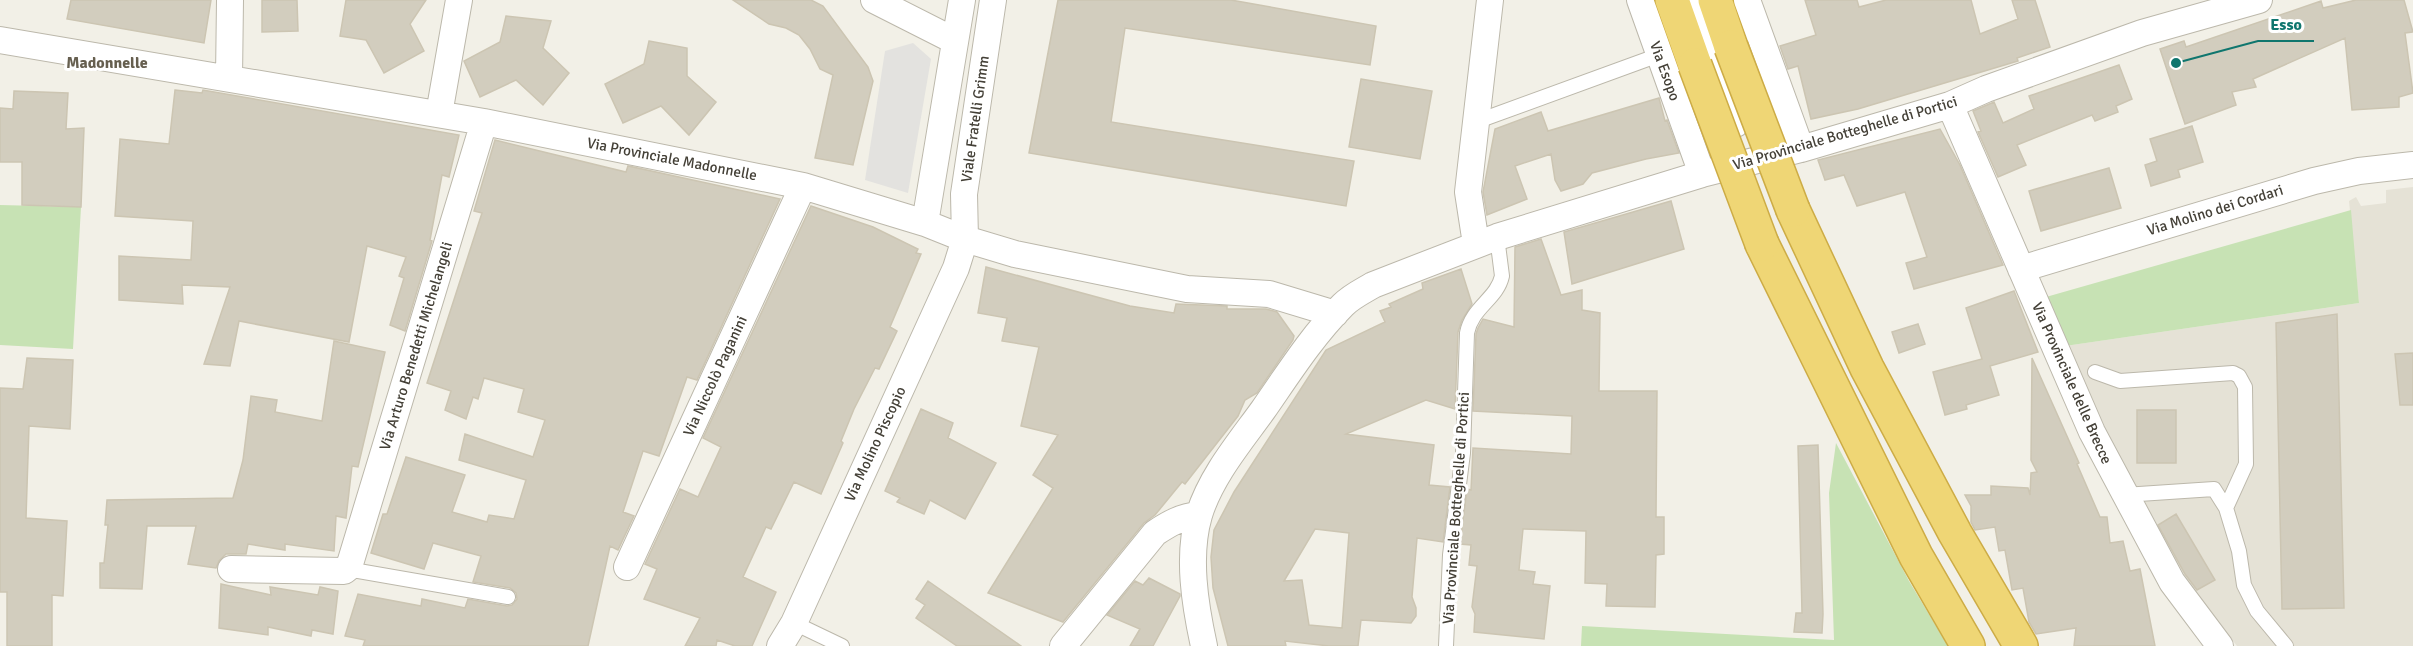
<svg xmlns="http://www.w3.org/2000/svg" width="2413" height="646" viewBox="0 0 2413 646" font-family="Signika,sans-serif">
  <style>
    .residential { fill: #e5e2d6 }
    .green { fill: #c7e2b4 }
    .parking { fill: #e3e2df }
    .building { fill: #d2cdbe; stroke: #ccc5b2; stroke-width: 1.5; fill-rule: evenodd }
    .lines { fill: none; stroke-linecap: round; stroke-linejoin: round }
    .lane-casing { stroke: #bcb8ab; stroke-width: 16 }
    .street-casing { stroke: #bcb8ab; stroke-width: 28 }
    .highway-casing { stroke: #cdac46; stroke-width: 36 }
    .lane { stroke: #fff; stroke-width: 14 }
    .street { stroke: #fff; stroke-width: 26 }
    .highway { stroke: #efd675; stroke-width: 33 }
    .highway-bridge-casing { stroke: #cdac46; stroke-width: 36; stroke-linecap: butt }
    .highway-bridge { stroke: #efd675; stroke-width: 33 }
    .labels { text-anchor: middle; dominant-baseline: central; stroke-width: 6; stroke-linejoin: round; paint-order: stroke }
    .street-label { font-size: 15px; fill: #444037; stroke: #fff }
    .neighbourhood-label { font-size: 16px; font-weight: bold; fill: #665f4f; stroke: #fff }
    .leader { fill: none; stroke: #0f766e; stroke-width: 2 }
    .callout-dot { fill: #0f766e; stroke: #fff; stroke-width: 2 }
    .callout-label { font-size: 16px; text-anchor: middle; font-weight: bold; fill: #0f766e; stroke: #fff; stroke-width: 6; stroke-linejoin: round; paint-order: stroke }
  </style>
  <rect width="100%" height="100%" fill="#f2f0e7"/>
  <path class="residential" d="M 2413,187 L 2413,646 L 2237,646 L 2194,592 L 2156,526 L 2120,462 L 2065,346 L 2359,303 L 2349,201 L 2356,197 L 2361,206 L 2386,203 L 2386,190 Z"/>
  <path class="green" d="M 0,205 L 81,207 L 73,349 L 0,345 Z
    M 2351,210 L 2359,303 L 2065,346 L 2046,297 Z
    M 1836,443 L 1909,581 L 1948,646 L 1581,646 L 1582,626 L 1834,640 L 1829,493 Z"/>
  <path class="parking" d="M 913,43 L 931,59 L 908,193 L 865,180 L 885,51 Z"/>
  <path class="building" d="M 71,0 L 211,0 L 204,43 L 67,19 Z
    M 262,0 L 297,0 L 298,31 L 262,32 Z
    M 346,0 L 426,0 L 410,24 L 424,51 L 384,73 L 366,40 L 340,36 Z
    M 733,0 L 811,0 L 823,6 L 868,67 L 873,81 L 853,165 L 815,158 L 833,75 L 820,69 L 810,49 L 799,35 L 786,28 L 769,24 Z
    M 1058,0 L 1231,0 L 1376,26 L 1370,65 L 1125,28 L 1111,122 L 1354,161 L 1346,206 L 1029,153 Z
    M 1805,0 L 1857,0 L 1859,7 L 1886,0 L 1971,0 L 1980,34 L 2018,19 L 2012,0 L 2035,0 L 2050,47 L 2017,58 L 2018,61 L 1858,109 L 1811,119 L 1798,66 L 1788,69 L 1780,46 L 1816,35 Z
    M 2356,0 L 2404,0 L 2413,32 L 2405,33 L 2413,93 L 2399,97 L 2399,107 L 2352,110 L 2345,38 L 2253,79 L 2256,87 L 2232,92 L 2236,105 L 2185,124 L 2160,49 L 2184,41 L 2186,47 L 2321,1 L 2323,8 Z
    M 506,16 L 551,21 L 543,48 L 569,73 L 543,105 L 516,80 L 480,97 L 464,61 L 500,42 Z
    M 649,41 L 687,48 L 687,76 L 716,102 L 689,135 L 661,106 L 623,123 L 605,84 L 644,64 Z
    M 2119,65 L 2132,99 L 2116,106 L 2118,112 L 2095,121 L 2092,115 L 2017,145 L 2026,165 L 1998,177 L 1978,132 L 1981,131 L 1973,111 L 1994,102 L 2003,123 L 2034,109 L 2029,96 Z
    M 1361,79 L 1432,91 L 1420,159 L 1349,147 Z
    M 175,90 L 202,93 L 203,90 L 459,135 L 449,177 L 442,175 L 430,240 L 432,241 L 405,331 L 390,325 L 404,278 L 399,276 L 406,257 L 367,246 L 349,342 L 239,321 L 230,366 L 204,364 L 230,287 L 182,285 L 183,304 L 119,300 L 119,256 L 191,260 L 193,221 L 115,216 L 120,139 L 169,144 Z
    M 14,91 L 68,93 L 66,129 L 84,128 L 81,207 L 22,205 L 22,162 L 0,162 L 0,108 L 13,109 Z
    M 1659,98 L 1665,121 L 1667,120 L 1679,153 L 1646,159 L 1592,173 L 1583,184 L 1561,191 L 1555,180 L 1551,154 L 1515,166 L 1527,199 L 1487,215 L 1483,192 L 1495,129 L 1541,112 L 1548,131 Z
    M 2192,126 L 2203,162 L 2178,170 L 2180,177 L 2151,186 L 2145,165 L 2157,161 L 2150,139 Z
    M 1940,129 L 1960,165 L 2003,265 L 1914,289 L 1906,263 L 1927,257 L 1905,192 L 1857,206 L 1844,175 L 1825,180 L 1818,160 Z
    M 495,140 L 626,172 L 628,166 L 780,199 L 697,380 L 687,377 L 659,456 L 643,451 L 623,512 L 634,516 L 618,550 L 610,546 L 588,646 L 363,646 L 365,640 L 345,636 L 358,594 L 421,606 L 422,599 L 465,608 L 468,599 L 507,606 L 512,605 L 517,599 L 516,593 L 510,588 L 473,582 L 481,556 L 433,543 L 424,569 L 371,553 L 383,514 L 387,514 L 406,457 L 465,475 L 452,512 L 487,522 L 489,515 L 514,519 L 526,480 L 459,460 L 465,434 L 533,457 L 545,420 L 518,412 L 524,389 L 484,378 L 478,399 L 473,397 L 466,419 L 445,410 L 451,391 L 427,383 L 482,213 L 474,211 Z
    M 2109,168 L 2121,208 L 2041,231 L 2029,191 Z
    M 1671,201 L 1684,249 L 1572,284 L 1564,232 Z
    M 811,206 L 873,227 L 918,249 L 916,253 L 921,254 L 890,327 L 897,331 L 879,369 L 875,368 L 854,409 L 841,441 L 843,443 L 821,494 L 794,482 L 771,529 L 766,527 L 743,577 L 776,592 L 752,646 L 735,646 L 717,640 L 716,646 L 685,646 L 700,618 L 644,599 L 657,569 L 645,564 L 680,489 L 698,497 L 721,447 L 703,438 Z
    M 1541,239 L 1561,295 L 1582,290 L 1582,310 L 1600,313 L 1599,391 L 1657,391 L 1656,517 L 1664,517 L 1664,554 L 1656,555 L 1655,607 L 1606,606 L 1607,584 L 1585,583 L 1586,531 L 1523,529 L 1519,570 L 1535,572 L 1533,584 L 1550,586 L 1544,639 L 1474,632 L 1475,614 L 1472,607 L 1477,566 L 1469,565 L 1471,545 L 1460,544 L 1467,489 L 1471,490 L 1473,448 L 1571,454 L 1572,416 L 1473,411 L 1476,334 L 1478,328 L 1483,319 L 1514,327 L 1515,247 Z
    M 986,267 L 1130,306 L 1174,313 L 1176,304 L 1227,306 L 1227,309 L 1266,309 L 1277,312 L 1294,336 L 1293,340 L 1257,393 L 1245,400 L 1238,416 L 1185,484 L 1182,482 L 1155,515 L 1144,523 L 1063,622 L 988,593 L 1053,488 L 1033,475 L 1058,435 L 1021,426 L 1039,347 L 1002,341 L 1007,318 L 978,313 Z
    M 1461,269 L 1472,304 L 1462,320 L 1458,332 L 1455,409 L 1426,400 L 1346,434 L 1434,445 L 1429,485 L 1450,487 L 1443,542 L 1417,538 L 1412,597 L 1416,608 L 1416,616 L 1411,623 L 1361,620 L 1358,646 L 1329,646 L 1285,641 L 1286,646 L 1228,646 L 1213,588 L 1211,557 L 1214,530 L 1234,492 L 1326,350 L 1385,322 L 1380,311 L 1391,307 L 1389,304 L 1423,289 L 1422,283 ZM 1315,529 L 1349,533 L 1342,628 L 1309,625 L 1302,580 L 1284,581 Z
    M 2014,291 L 2038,352 L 1990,366 L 1999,395 L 1966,405 L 1967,409 L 1945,415 L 1933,372 L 1982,359 L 1966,308 Z
    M 2337,314 L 2344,608 L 2282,609 L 2276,323 Z
    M 1918,324 L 1925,344 L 1899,353 L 1892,332 Z
    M 334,341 L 385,352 L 358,467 L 352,466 L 346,518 L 336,516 L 334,551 L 285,544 L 285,550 L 248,544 L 246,554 L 226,554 L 219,561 L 216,568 L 188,564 L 196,526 L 147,526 L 142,589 L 100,588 L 100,563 L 104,563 L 108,525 L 105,525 L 107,500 L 233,498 L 243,460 L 251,396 L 277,400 L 275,412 L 322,421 Z
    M 2413,353 L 2413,405 L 2400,405 L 2395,354 Z
    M 27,358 L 73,360 L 70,429 L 29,426 L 26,518 L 67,521 L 63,596 L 52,595 L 52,646 L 7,646 L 7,592 L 0,592 L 0,388 L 23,389 Z
    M 2032,358 L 2079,463 L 2077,464 L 2100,517 L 2107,517 L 2110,543 L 2123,541 L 2130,571 L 2140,569 L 2155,646 L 2074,646 L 2076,628 L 2036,634 L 2029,622 L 2023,588 L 2012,590 L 2005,550 L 1999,551 L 1995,527 L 1975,530 L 1971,522 L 1971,506 L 1965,495 L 1991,495 L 1991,486 L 2028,488 L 2030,495 L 2031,473 L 2037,472 L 2031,460 Z
    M 921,409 L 953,423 L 948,438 L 996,463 L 965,519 L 930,500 L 924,514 L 897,502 L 900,498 L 885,491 Z
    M 2137,410 L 2176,410 L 2176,463 L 2137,463 Z
    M 1818,445 L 1823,614 L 1822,633 L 1794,632 L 1796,613 L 1802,613 L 1798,446 Z
    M 2176,514 L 2215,580 L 2197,590 L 2185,574 L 2158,525 Z
    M 1149,578 L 1180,594 L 1180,596 L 1153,646 L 1130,646 L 1140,629 L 1107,615 L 1135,581 L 1143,585 Z
    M 928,581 L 1021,646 L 957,646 L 916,618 L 925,605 L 916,599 Z
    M 221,584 L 271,595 L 270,587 L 318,595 L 320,587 L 338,591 L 333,634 L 312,630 L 311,636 L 268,627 L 268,635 L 219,628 Z"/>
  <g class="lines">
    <defs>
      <path id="lane" d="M 1692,0 L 1739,129
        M 1478,121 L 1659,55
        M 2095,372 L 2120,381 L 2233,373 L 2239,376 L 2245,387 L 2246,464 L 2226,508
        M 2124,495 L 2214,489 L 2226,508 L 2239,551 L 2244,585 L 2257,611 L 2286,646
        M 347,569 L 508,597
        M 794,623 L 842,646
        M 1446,646 L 1450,555 L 1463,453 L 1467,333 C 1472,307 1497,299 1502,276 L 1497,237"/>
      <path id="street" d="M 874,0 L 955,41
        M 1640,0 L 1702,174
        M 1747,0 L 1801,149
        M 0,40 L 484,122 L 803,186 L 925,223 L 965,239 L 1015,254 L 1187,289 L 1269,294 L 1335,314
        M 229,78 L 230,0
        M 1950,105 L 2092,432 L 2172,582 L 2220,646
        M 439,114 L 459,0
        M 925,223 L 962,0
        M 1476,244 L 1468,192 L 1490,0
        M 2021,269 L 2314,181 L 2359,171 L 2413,165
        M 627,567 L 803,186
        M 231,569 L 344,571 L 349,567 L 484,122
        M 780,646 L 794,623 L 956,268 L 965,239 L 964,194 L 993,0
        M 1063,646 L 1155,533 C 1170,523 1181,517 1199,515
        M 1204,646 C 1195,605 1187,556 1199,515 C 1211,476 1240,442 1263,410 C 1288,374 1312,336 1343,305 C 1352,296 1363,291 1373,285 L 1497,237 L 1702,174 L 1801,149 L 1950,105 L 1986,89 L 2142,33 L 2259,0"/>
      <path id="highway" d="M 1672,0 L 1695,65
        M 1715,0 L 1731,47
        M 1793,210 L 1867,368 L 1955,533 L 2021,646
        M 1762,244 L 1916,556 L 1968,646"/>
    </defs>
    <use href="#lane" class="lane-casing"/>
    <use href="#street" class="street-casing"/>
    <use href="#highway" class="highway-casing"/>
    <use href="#lane" class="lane"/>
    <use href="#street" class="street"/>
    <use href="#highway" class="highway"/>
    <defs>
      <path id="highway-bridge" d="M 1731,47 L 1793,210
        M 1695,65 L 1762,244"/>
    </defs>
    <use href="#highway-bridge" class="highway-bridge-casing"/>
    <use href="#highway-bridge" class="highway-bridge"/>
  </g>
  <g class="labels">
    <g class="street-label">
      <text transform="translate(1665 71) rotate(70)">Via Esopo</text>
      <text transform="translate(975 119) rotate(-82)">Viale Fratelli Grimm</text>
      <text transform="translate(1845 133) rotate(-16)">Via Provinciale Botteghelle di Portici</text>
      <text transform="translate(672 159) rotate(11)">Via Provinciale Madonnelle</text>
      <text transform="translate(2215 210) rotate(-17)">Via Molino dei Cordari</text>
      <text transform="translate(416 346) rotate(-73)">Via Arturo Benedetti Michelangeli</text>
      <text transform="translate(715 376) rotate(-65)">Via Niccolò Paganini</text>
      <text transform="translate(2072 383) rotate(66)">Via Provinciale delle Brecce</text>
      <text transform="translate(875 444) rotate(-65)">Via Molino Piscopio</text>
      <text transform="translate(1456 508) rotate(-86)">Via Provinciale Botteghelle di Portici</text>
    </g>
    <g class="neighbourhood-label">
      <text x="107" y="63">Madonnelle</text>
    </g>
  </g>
  <path class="leader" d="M2176 63L2258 41H2314"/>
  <circle class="callout-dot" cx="2176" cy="63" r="6"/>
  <g class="callout-label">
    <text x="2286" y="30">Esso</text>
  </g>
</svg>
